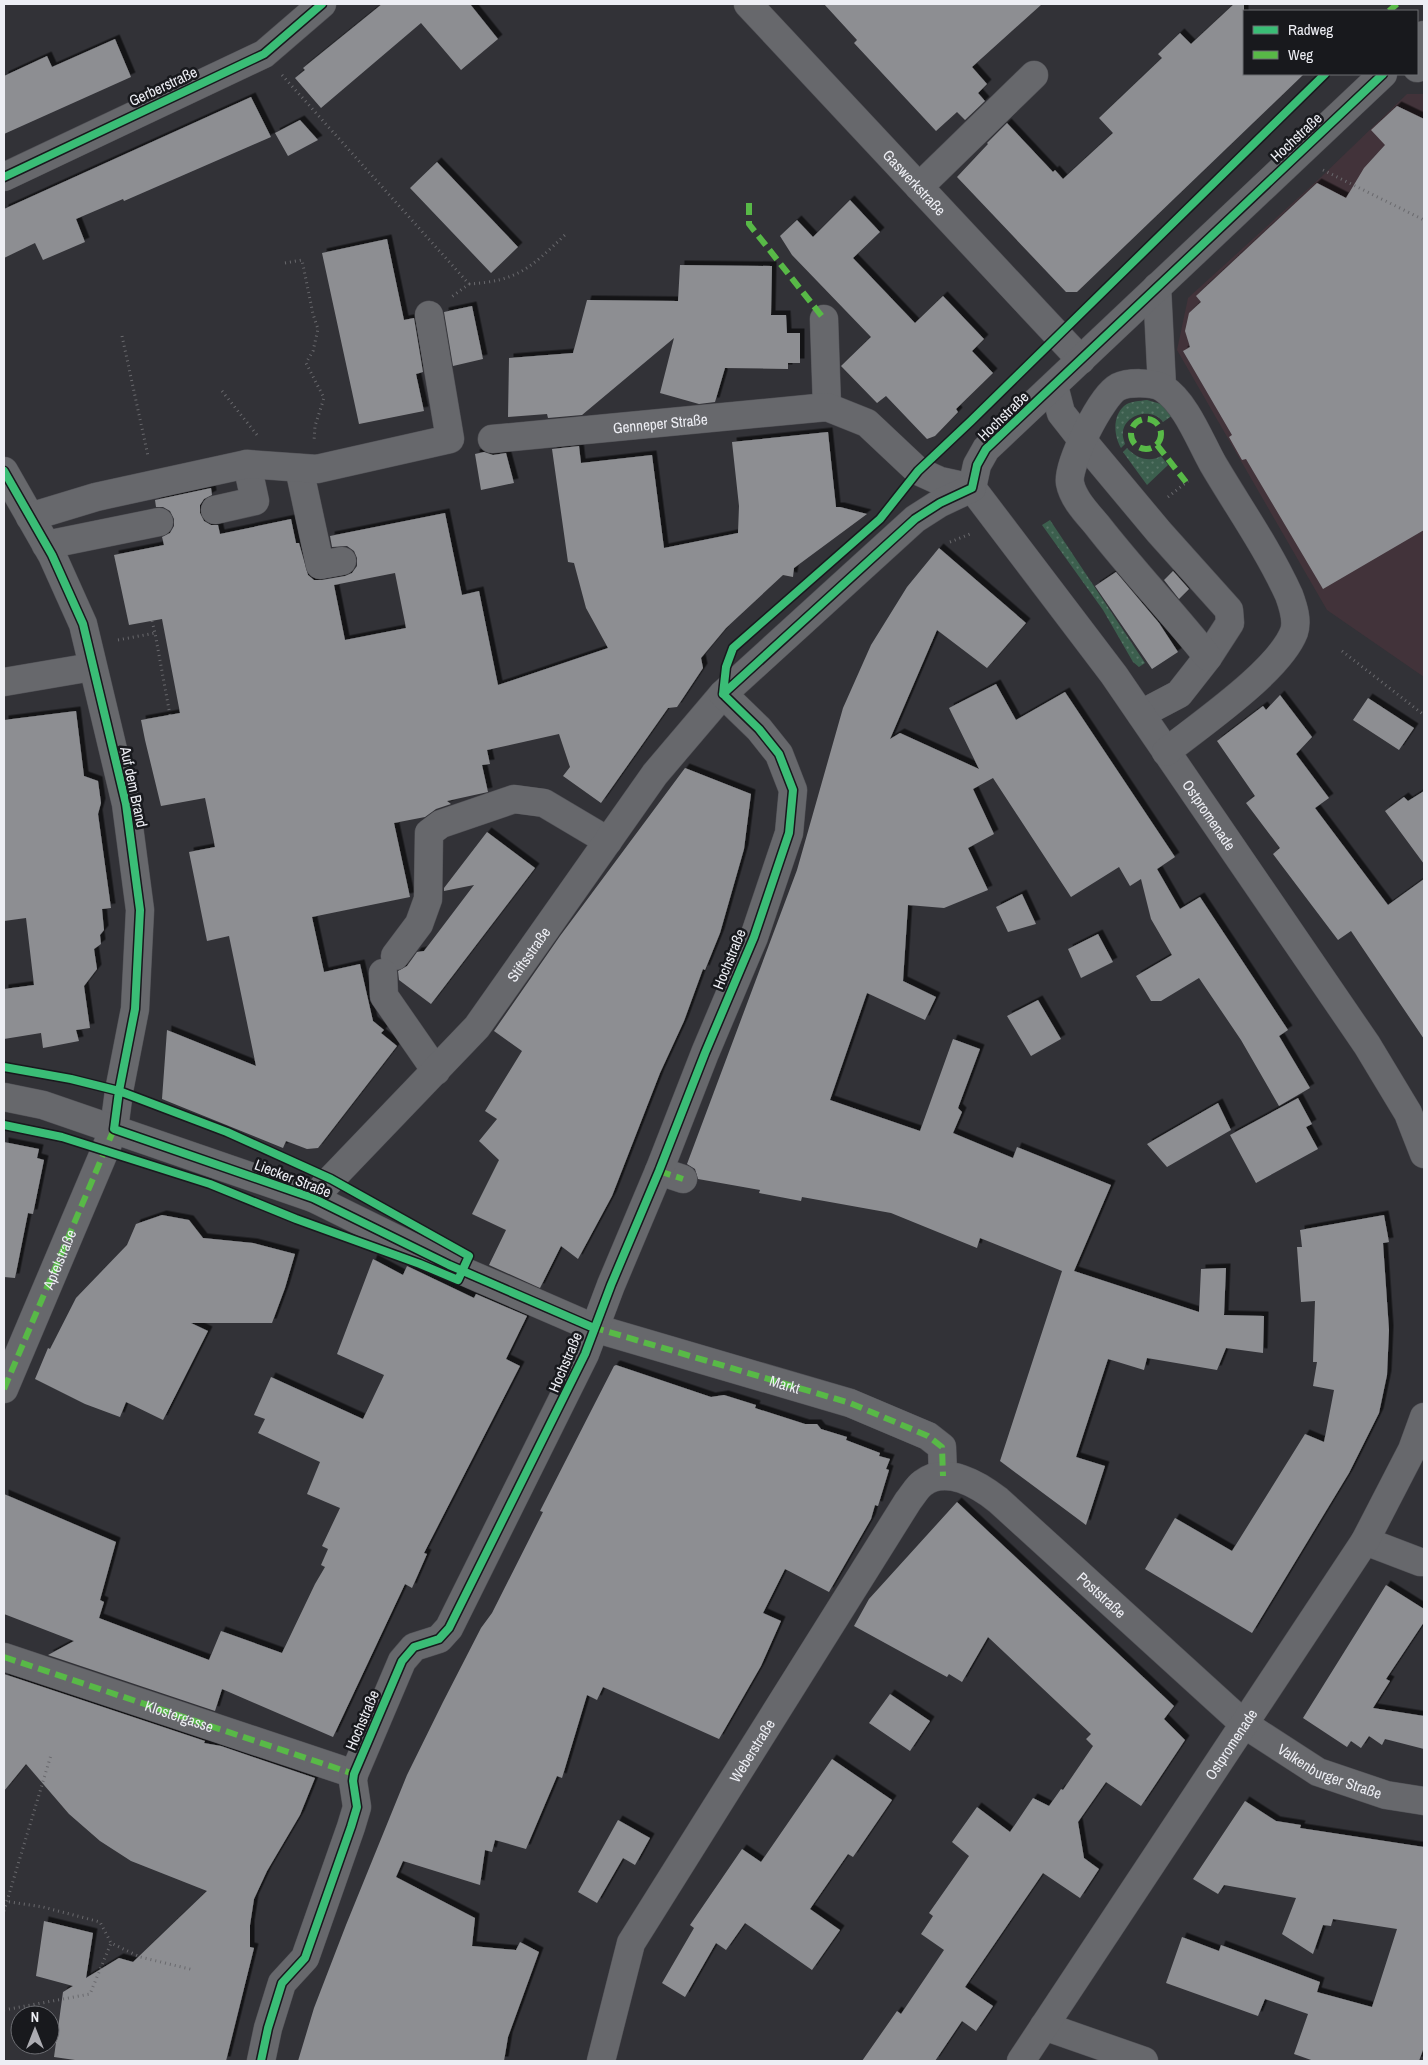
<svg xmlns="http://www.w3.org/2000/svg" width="1428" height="2065" viewBox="0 0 1428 2065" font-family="'Archivo Narrow',sans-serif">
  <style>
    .commercial { fill: #42333a }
    .grass { fill: url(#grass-dots) }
    .building { fill: #8d8e92; fill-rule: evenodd; filter: url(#shadow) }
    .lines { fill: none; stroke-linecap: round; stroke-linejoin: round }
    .minor-casing { stroke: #515156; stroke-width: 29 }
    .path { stroke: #69696d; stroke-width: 3; stroke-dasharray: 1 4; stroke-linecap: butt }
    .minor { stroke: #67686c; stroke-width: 28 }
    .quiet { stroke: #58b947; stroke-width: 6; stroke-dasharray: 12 6; stroke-linecap: butt }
    .cycleway-casing { stroke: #18191d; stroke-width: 11 }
    .cycleway { stroke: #3abd76; stroke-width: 8 }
    .labels { text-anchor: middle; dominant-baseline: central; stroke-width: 5; stroke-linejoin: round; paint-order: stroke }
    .street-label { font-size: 15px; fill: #edeef4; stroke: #18191d }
  </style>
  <defs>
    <pattern id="grass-dots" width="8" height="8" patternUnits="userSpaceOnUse" patternTransform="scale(1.25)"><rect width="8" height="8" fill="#3c5f4e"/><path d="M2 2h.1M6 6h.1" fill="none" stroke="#587668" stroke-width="1.8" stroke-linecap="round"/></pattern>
    <filter id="shadow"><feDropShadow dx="4.5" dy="-4.5" stdDeviation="0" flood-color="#0009"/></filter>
  </defs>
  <rect width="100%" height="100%" fill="#323237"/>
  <path class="commercial" d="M 1407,94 L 1424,94 L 1424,677 L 1327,610 L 1177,350 L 1188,298 L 1319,179 Z"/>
  <path class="grass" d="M 1147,400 L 1161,404 L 1173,415 L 1163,422 C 1152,407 1125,414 1123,432 C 1122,436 1124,440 1125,444 L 1121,448 C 1114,436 1112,417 1124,406 C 1130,401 1140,401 1147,400 Z
    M 1127,448 C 1136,458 1149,463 1161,456 L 1168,465 L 1147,485 L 1123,452 Z
    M 1050,520 L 1145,663 L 1139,667 L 1133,662 L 1103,610 L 1042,525 Z"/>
  <path class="building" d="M 382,4 L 470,4 L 498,39 L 461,70 L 421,23 L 321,108 L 295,78 L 305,70 L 303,68 Z
    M 824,4 L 1042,4 L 972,67 L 987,84 L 978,93 L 985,101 L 965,120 L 957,112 L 936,131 L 854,43 L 857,40 Z
    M 1234,4 L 1244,4 L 1244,74 L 1304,74 L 1077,292 L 1066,292 L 957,177 L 988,144 L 987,143 L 1007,123 L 1053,172 L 1055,170 L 1063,179 L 1113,133 L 1099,118 L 1162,58 L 1158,54 L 1180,33 L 1191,44 Z
    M 115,39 L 131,77 L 4,134 L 4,76 L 47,56 L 52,67 Z
    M 251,97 L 271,137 L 124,201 L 123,199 L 76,219 L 85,242 L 43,260 L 35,243 L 4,258 L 4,209 Z
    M 1397,106 L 1424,119 L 1424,530 L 1323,589 L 1246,459 L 1242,460 L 1229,437 L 1232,435 L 1183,351 L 1190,347 L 1185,331 L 1189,313 L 1201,302 L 1196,296 L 1317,183 L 1346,198 L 1364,168 L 1385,145 L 1371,130 Z
    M 300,120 L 318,140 L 288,156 L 275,133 Z
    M 437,162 L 518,247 L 491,273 L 410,188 Z
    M 850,200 L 880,232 L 853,258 L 915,323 L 943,296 L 984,339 L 972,351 L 993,373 L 956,409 L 958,412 L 935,436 L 927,439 L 886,396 L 877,403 L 841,366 L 871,337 L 792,255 L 780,236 L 797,220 L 813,237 Z
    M 387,239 L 404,320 L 414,318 L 423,372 L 416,374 L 424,411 L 359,424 L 322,253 Z
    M 680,265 L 772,266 L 771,315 L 786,315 L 787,333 L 800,333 L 800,363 L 788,363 L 788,369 L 725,368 L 715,402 L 699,404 L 660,393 L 674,338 L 582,415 L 548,418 L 547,414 L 508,417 L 509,358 L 573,353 L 587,300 L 678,301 Z
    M 472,306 L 483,359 L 453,366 L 444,312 Z
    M 828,432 L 836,507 L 840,507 L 867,514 L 794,568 L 793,577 L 783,575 L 726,628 L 701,658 L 703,668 L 677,707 L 668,708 L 601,803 L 563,776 L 570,767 L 559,734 L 487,750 L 490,764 L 482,765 L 488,792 L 447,801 L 451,804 L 436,809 L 425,817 L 394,823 L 410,897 L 312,917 L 324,972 L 360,964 L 373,1021 L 384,1030 L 381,1033 L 397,1046 L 318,1148 L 307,1149 L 286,1141 L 283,1148 L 162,1099 L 167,1030 L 256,1066 L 229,936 L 207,941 L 189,852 L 215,847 L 205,798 L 161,806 L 145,740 L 141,720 L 180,713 L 162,619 L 129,625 L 114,555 L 164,545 L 162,537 L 170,533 L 174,526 L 174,519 L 170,511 L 163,507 L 156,507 L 155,500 L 211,488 L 212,495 L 204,499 L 200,505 L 200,513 L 204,521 L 211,525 L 218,525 L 220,534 L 291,519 L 296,543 L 299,543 L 308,575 L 314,580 L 322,580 L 345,576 L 352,573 L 357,566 L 357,558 L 354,551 L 347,546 L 332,547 L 330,536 L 445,513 L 462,595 L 479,591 L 498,685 L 608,648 L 586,608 L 574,563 L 568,562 L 552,449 L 579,446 L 581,463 L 652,455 L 664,548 L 738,533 L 739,506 L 732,442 ZM 395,573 L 406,628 L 345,640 L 334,585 Z
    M 484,452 L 493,455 L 506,453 L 514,483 L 481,490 L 475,454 Z
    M 939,548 L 1026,623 L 987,668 L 937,630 L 890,739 L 900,733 L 979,769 L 949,708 L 996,684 L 1016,720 L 1065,692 L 1175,857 L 1157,869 L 1180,909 L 1200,897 L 1288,1030 L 1279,1036 L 1310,1088 L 1279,1106 L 1241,1040 L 1199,978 L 1161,1001 L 1151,1001 L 1136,976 L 1172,955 L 1151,919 L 1141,879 L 1130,886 L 1119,867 L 1071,897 L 993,778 L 973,789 L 994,834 L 968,848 L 988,890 L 944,908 L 908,905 L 903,981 L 936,997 L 925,1020 L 867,993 L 830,1100 L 920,1131 L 953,1039 L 980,1049 L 958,1108 L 962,1112 L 953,1133 L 1013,1158 L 1017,1147 L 1111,1185 L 1074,1271 L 1199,1312 L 1201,1269 L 1226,1268 L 1224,1315 L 1264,1316 L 1263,1353 L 1226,1348 L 1217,1370 L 1147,1358 L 1144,1370 L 1108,1359 L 1076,1457 L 1105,1466 L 1086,1525 L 1000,1461 L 1062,1271 L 980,1238 L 977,1248 L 891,1213 L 802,1197 L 801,1201 L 759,1193 L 760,1190 L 698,1179 L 695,1169 L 687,1164 L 797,870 L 843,708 L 871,645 L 907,587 Z
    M 1173,571 L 1189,589 L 1179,599 L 1164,580 Z
    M 1116,572 L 1159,623 L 1178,652 L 1152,669 L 1095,586 Z
    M 1280,695 L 1312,737 L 1296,754 L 1329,798 L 1315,808 L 1388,905 L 1424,879 L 1424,1039 L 1351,931 L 1338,940 L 1273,854 L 1280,848 L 1246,803 L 1255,796 L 1217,741 L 1263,706 L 1266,710 Z
    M 1368,698 L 1414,728 L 1399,750 L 1353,720 Z
    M 76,711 L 84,776 L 98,781 L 101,803 L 98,814 L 111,908 L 102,909 L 104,930 L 100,935 L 101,944 L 94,949 L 97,969 L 84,986 L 90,1028 L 76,1030 L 79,1041 L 43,1048 L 41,1033 L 4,1039 L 4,989 L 34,985 L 26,918 L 4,921 L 4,720 Z
    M 685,768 L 751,794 L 744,849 L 720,933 L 705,970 L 703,969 L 684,1021 L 660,1073 L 612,1196 L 578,1259 L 561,1246 L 540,1288 L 489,1265 L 506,1230 L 472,1214 L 499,1160 L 479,1141 L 497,1119 L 485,1111 L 522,1051 L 494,1031 L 560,936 Z
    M 1424,791 L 1424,864 L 1385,811 L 1404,797 L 1408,801 Z
    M 487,832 L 535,868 L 431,1004 L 399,980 L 398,971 L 407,966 L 417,952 L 424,951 L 474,885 L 444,891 L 444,888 Z
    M 1022,894 L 1036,924 L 1008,932 L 996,907 Z
    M 1098,934 L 1113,962 L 1081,978 L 1068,949 Z
    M 1038,1000 L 1061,1039 L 1031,1056 L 1007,1016 Z
    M 1298,1098 L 1312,1124 L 1306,1127 L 1318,1149 L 1256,1183 L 1230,1135 Z
    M 1218,1103 L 1231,1130 L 1167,1167 L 1147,1144 Z
    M 4,1142 L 39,1149 L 37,1158 L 44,1160 L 33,1214 L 28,1213 L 15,1278 L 4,1277 Z
    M 162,1215 L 189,1220 L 203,1238 L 253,1243 L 295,1254 L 285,1288 L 272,1323 L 191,1323 L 208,1331 L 163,1420 L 126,1402 L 120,1417 L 85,1404 L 35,1379 L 48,1348 L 50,1349 L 76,1298 L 127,1245 L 136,1224 Z
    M 1384,1215 L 1389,1242 L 1383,1243 L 1389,1330 L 1387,1375 L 1379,1413 L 1349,1473 L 1252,1633 L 1145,1569 L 1175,1518 L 1232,1551 L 1305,1434 L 1324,1442 L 1334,1390 L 1313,1386 L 1317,1362 L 1313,1362 L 1315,1301 L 1301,1302 L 1297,1247 L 1302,1247 L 1300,1230 Z
    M 373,1259 L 403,1275 L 407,1266 L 474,1298 L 476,1294 L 527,1316 L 506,1359 L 520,1366 L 424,1553 L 427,1554 L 412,1588 L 405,1584 L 333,1737 L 222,1689 L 215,1711 L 48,1655 L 74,1641 L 4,1614 L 4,1494 L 116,1542 L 100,1600 L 104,1602 L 99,1618 L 209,1660 L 221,1631 L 282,1653 L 315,1584 L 325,1567 L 321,1565 L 328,1549 L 322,1546 L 340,1508 L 307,1494 L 320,1462 L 258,1433 L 265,1419 L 254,1415 L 271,1377 L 363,1419 L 384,1375 L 337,1354 Z
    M 616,1365 L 711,1397 L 724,1395 L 756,1405 L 755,1408 L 805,1424 L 817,1424 L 821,1429 L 847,1437 L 846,1440 L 880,1453 L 879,1456 L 890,1459 L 886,1469 L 889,1470 L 878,1506 L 875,1505 L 871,1519 L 829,1592 L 785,1569 L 763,1613 L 781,1621 L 761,1666 L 719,1739 L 603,1687 L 597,1700 L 587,1695 L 562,1778 L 557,1776 L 526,1849 L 495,1840 L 492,1852 L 485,1850 L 480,1885 L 403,1861 L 396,1877 L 475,1918 L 472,1946 L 516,1950 L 520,1942 L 539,1952 L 508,2037 L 504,2061 L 298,2061 L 314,2008 L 346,1925 L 407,1775 L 443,1702 L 481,1628 L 492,1613 L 543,1512 L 540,1511 L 592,1409 L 614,1366 Z
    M 957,1502 L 1174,1706 L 1164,1719 L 1185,1740 L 1141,1806 L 1106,1782 L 1078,1822 L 1084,1858 L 1099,1869 L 1080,1898 L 1043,1873 L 965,1987 L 993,2006 L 976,2031 L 962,2021 L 935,2061 L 862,2061 L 897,2011 L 901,2014 L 944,1950 L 921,1934 L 933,1916 L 929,1913 L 969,1856 L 952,1842 L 977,1807 L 1010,1832 L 1033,1798 L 1049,1806 L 1061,1789 L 1063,1790 L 1093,1746 L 1086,1739 L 1091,1734 L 988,1637 L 962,1682 L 949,1674 L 947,1677 L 854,1626 L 869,1599 Z
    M 1386,1585 L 1424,1609 L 1424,1622 L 1386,1679 L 1390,1681 L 1373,1708 L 1424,1716 L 1424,1749 L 1385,1739 L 1382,1745 L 1369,1736 L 1361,1748 L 1351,1741 L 1347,1747 L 1303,1718 Z
    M 4,1674 L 205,1741 L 204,1743 L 221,1746 L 315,1778 L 300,1815 L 267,1871 L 254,1899 L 250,1925 L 250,1947 L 254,1948 L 226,2061 L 82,2061 L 54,2057 L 63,1992 L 73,1986 L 36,1976 L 44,1921 L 93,1933 L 86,1978 L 119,1958 L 133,1962 L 207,1891 L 131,1861 L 100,1841 L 69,1814 L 26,1764 L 4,1791 Z
    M 890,1694 L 930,1721 L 910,1751 L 869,1723 Z
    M 832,1759 L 892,1800 L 853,1857 L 848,1854 L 810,1909 L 840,1930 L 812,1970 L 745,1923 L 726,1950 L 716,1943 L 685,1997 L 662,1983 L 694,1928 L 690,1925 L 742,1849 L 761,1862 Z
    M 1245,1801 L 1276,1821 L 1301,1825 L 1300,1828 L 1424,1847 L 1424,2047 L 1419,2061 L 1314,2061 L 1294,2054 L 1308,2014 L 1265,1999 L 1258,2016 L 1166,1983 L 1182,1937 L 1219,1951 L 1221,1945 L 1320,1982 L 1317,1992 L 1372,2007 L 1397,1929 L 1333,1919 L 1331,1926 L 1323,1925 L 1313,1954 L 1282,1934 L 1296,1898 L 1224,1885 L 1218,1894 L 1193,1879 Z
    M 618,1820 L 650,1838 L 635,1865 L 623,1858 L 597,1903 L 578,1892 Z"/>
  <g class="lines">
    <defs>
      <g id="minor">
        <path id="s1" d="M 748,4 L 1081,360"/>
        <path d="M 1417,42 L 1424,35"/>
        <path d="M 1417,68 L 1424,66"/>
        <path d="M 4,177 L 264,54 L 322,4"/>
        <path d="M 919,187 L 1034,75"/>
        <path d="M 1157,287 L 1162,387"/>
        <path d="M 824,319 L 827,407"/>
        <path d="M 1054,386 L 1061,413 L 1083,441 L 1159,532 L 1229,610 L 1230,623 L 1208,657 L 1179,694 L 1141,714"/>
        <path id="s2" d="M 492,439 L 827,407 L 867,423 L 918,471 L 940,481 L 972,488"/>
        <path d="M 299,468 L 320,565 L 342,561"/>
        <path d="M 4,471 L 52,555 L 83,624 L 126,804 L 140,910 L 135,1009 L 119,1091 L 114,1129 L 4,1389"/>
        <path id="s3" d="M 972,488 L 1114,675 L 1367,1045 L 1408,1113 L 1424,1154"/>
        <path d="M 972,488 L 977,465 L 986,449 L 1383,74"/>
        <path d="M 215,510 L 255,501 L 247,464"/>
        <path d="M 30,517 L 96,497 L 247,464 L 317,469 L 450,439 L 429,315"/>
        <path d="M 46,545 L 159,522"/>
        <path d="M 4,682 L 92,667"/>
        <path d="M 1166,752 C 1201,724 1279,671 1294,632 C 1298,620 1293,606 1289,595 C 1268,549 1239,508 1213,464 C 1200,441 1186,403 1163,388 C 1153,382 1128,382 1118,387 C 1101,396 1067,465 1070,483 C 1073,499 1087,513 1097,525 C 1132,570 1172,612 1208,657"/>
        <path d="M 395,956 L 419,924 L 428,899 L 429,833 L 441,824 L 514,799 L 544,803 L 608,841"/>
        <path d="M 383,973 L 384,996 L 436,1071"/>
        <path id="s4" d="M 4,1097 L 43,1105 L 313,1198 L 449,1265 L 594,1328 L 850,1403 L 928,1436 L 942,1447 L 943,1476"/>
        <path d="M 659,1171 L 683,1179"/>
        <path id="s5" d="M 313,1198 L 477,1027 L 655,774 L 723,694 L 915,519 L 940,503 L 972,488"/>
        <path d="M 1365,1541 L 1420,1562 L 1424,1562"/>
        <path id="s6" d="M 4,1657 L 354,1774"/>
        <path d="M 1044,2026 L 1144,2061"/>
        <path d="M 261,2061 L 268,2028 L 282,1983 L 305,1958 L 351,1827 L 357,1807 L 353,1781 L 354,1774 L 402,1661 L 414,1647 L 439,1639 L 449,1628 L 585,1354 L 611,1285 L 659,1171 L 705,1053 L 754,937 L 789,833 L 793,790 L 779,754 L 759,729 L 723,694"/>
        <path id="s7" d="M 601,2061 L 631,1943 L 908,1501 C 913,1495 917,1487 923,1483 C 946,1465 979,1485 998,1500 L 1244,1724 L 1318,1772 L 1386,1795 L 1424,1801"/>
        <path id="s8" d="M 1021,2061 L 1365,1541 L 1412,1450 L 1424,1417"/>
      </g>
    </defs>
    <use href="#minor" class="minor-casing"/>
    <path class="path" d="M 282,75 L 469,284 L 450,298
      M 1323,170 L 1424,220
      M 285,263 L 302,260 L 313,314 L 318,329 L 313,351 L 306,363 L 324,398 L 315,426 L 314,441
      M 469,284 C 519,281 531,267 566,234
      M 122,336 L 148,456
      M 222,391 L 257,435
      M 1168,497 L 1188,481
      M 950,542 L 970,534
      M 152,621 L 155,633
      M 118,640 L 155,633 L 170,715
      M 1342,651 L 1424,715
      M 4,1901 L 43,1907 L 100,1922 L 111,1943 L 140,1957 L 194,1970
      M 4,1911 L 51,1755
      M 4,2010 L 90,1994 L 111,1943"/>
    <use href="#minor" class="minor"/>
    <g class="quiet">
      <path d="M 1389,11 L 1397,4"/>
      <path d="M 749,203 L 749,224 L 824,319"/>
      <circle cx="1146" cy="434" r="15"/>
      <path d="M 1157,445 L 1186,482"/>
      <path d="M 659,1171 L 683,1179"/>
      <path d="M 592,1327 L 850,1403 L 928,1436 L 942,1447 L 943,1476"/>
      <path id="s9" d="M 4,1389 L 114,1129"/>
      <path d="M 4,1657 L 354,1774"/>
    </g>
    <defs>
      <path id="cycleway" d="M 4,177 L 264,54 L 322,4
        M 4,471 L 52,555 L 83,624 L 126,804 L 140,910 L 135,1009 L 119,1091 L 114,1129 L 313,1198 L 449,1265 L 594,1328
        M 723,694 L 915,519 L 940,503 L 972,488 L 977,465 L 986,449 L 1383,74
        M 723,694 L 726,667 L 733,648 L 880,519 L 918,471 L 971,421 L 1325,74
        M 4,1067 L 71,1079 L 119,1091 L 227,1132 L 331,1179 L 469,1256 L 458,1280 L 420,1264 L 296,1219 L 210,1184 L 62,1137 L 4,1125
        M 261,2061 L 268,2028 L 282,1983 L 305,1958 L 351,1827 L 357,1807 L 353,1781 L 354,1774 L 402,1661 L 414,1647 L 439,1639 L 449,1628 L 585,1354 L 611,1285 L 659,1171 L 705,1053 L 754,937 L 789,833 L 793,790 L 779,754 L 759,729 L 723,694"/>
    </defs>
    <use href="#cycleway" class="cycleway-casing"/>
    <use href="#cycleway" class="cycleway"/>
  </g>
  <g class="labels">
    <g class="street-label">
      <text transform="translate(163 86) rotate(-25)">Gerberstraße</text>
      <text transform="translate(1296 137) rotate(-43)">Hochstraße</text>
      <text stroke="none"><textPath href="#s1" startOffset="244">Gaswerkstraße</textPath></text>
      <text transform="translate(1003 416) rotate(-44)">Hochstraße</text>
      <text stroke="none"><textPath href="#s2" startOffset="169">Genneper Straße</textPath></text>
      <text transform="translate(134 787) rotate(78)">Auf dem Brand</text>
      <text stroke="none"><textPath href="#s3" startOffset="404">Ostpromenade</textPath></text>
      <text stroke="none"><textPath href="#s5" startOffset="326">Stiftsstraße</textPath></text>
      <text transform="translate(729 959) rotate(-68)">Hochstraße</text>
      <text transform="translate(293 1178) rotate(21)">Liecker Straße</text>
      <text stroke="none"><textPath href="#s9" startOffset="141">Apfelstraße</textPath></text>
      <text transform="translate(565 1362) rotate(-67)">Hochstraße</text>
      <text stroke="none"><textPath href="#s4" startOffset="834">Markt</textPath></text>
      <text stroke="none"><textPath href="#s7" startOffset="890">Poststraße</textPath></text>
      <text stroke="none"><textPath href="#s6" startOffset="185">Klostergasse</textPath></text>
      <text transform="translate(362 1720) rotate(-67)">Hochstraße</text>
      <text stroke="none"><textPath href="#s8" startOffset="380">Ostpromenade</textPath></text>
      <text stroke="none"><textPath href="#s7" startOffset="349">Weberstraße</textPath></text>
      <text stroke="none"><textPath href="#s7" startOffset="1181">Valkenburger Straße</textPath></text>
    </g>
  </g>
  <rect width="1428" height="2065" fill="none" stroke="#edeef4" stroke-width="10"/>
  <rect x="1243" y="10" width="175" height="65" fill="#18191d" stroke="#6d6e73"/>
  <rect x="1253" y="26" width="25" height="8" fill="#3abd76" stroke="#6d6e73"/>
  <text x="1288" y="35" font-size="15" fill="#edeef4">Radweg</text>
  <rect x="1253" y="51" width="25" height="8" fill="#58b947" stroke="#6d6e73"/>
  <text x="1288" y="60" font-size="15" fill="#edeef4">Weg</text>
  <g transform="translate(35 2030)"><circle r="24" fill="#18191d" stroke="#6d6e73"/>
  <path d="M0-4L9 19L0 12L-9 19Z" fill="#acacb2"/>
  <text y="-8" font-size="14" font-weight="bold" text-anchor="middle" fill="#edeef4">N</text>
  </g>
</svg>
